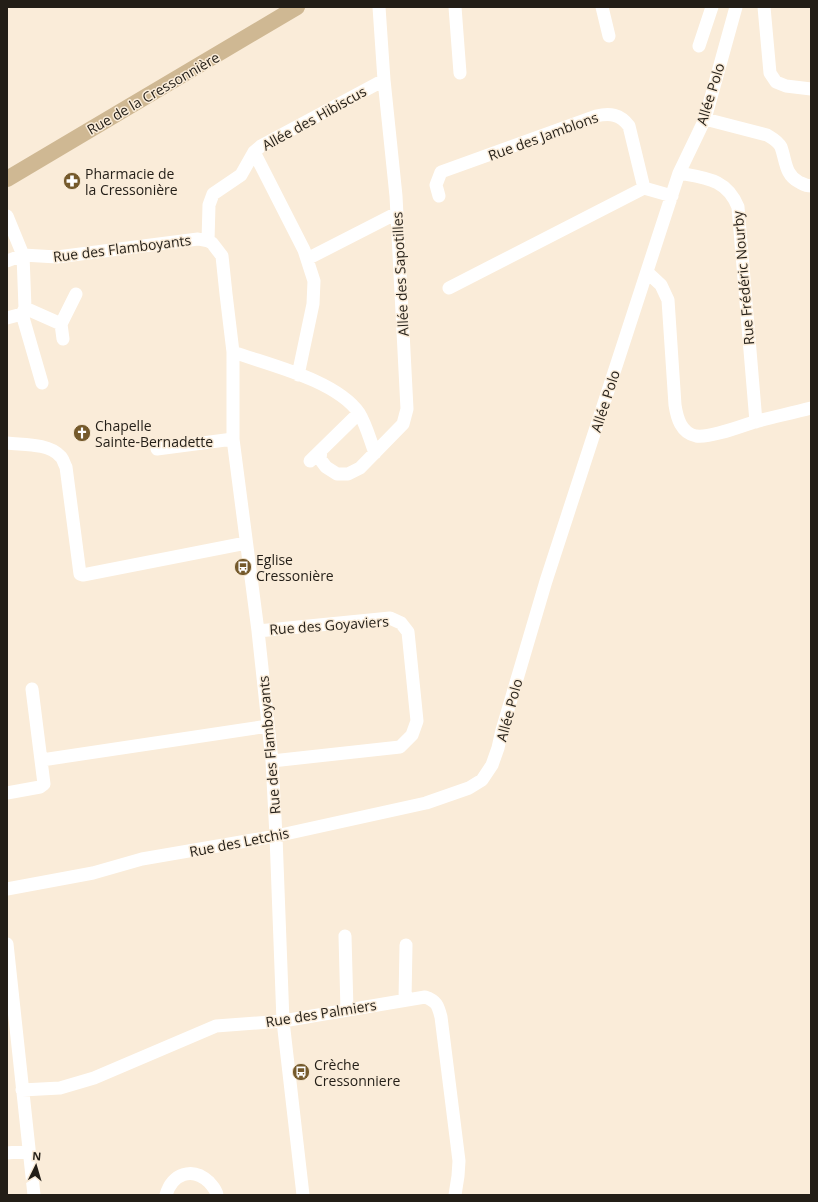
<svg xmlns="http://www.w3.org/2000/svg" width="818" height="1202" viewBox="0 0 818 1202" font-family="'Open Sans',sans-serif">
  <style>
    .lines { fill: none; stroke-linecap: round; stroke-linejoin: round }
    .minor { stroke: #fff; stroke-width: 13 }
    .major { stroke: #cfb893; stroke-width: 16 }
    .labels { text-anchor: middle; dominant-baseline: central; stroke-width: 3; stroke-linejoin: round; paint-order: stroke }
    .street-label { font-size: 14px; fill: #231e17; stroke: #faecd9 }
    .poi-label { font-size: 14px; fill: #231e17; stroke: #faecd9; text-anchor: start }
  </style>
  <rect width="100%" height="100%" fill="#faecd9"/>
  <g class="lines">
    <path class="minor" d="M 455,7 L 460,73
      M 602,7 L 609,36
      M 764,7 L 770,73 L 776,82 L 786,86 L 811,89
      M 699,46 L 712,7
      M 705,119 L 767,135 C 772,138 778,141 781,147 C 786,161 785,175 799,182 C 803,184 806,186 811,186
      M 254,152 L 304,250 L 314,281 L 313,304 L 298,375
      M 679,173 C 706,178 727,179 738,207 L 756,422
      M 439,196 L 436,185 L 441,172 L 596,116 C 610,113 620,114 629,126 L 644,188 L 672,196
      M 7,216 L 23,255 L 25,308 L 22,314
      M 208,241 L 209,205 L 213,194 L 241,175 L 254,152 L 261,146 L 384,80
      M 307,259 L 397,213
      M 7,261 L 23,255 L 57,257 L 198,239 L 208,241 L 212,243 L 222,256 L 226,294 L 233,352 L 233,439 L 258,631 L 272,761 L 276,836 L 283,1021 L 303,1195
      M 647,272 L 661,285 L 668,300 L 675,405 C 677,418 681,433 696,436 C 710,438 739,427 754,422 C 773,417 792,413 811,408
      M 449,288 L 644,188
      M 25,308 L 61,324
      M 22,314 L 42,383
      M 7,318 L 22,314
      M 63,339 L 61,324 L 76,294
      M 233,352 C 269,365 336,380 359,413 C 366,424 370,440 375,453
      M 7,443 C 23,445 48,443 60,456 C 63,458 64,464 66,467 L 80,574 L 83,575 L 246,543
      M 157,449 L 233,439
      M 321,450 L 320,459 L 326,467 L 337,474 L 348,474 L 360,468 L 403,424 L 407,409 L 396,196 L 384,80 L 379,7
      M 310,461 L 359,413
      M 258,631 L 390,618 L 401,623 L 408,632 L 417,721 L 412,735 L 400,747 L 272,761
      M 42,760 L 268,726
      M 7,793 L 40,787 L 44,784 L 32,689
      M 7,889 L 93,873 L 142,859 L 276,836 L 426,803 L 469,788 L 482,780 L 492,765 L 498,748 L 502,730 L 546,581 L 679,173 L 705,119 L 736,7
      M 345,936 L 347,1010
      M 7,944 L 34,1195
      M 405,1000 L 406,945
      M 22,1090 L 60,1088 L 94,1078 L 216,1026 L 283,1021 L 425,997 C 437,1001 438,1006 441,1017 L 459,1161 L 458,1176 L 455,1195
      M 7,1153 L 29,1151
      M 166,1195 C 172,1174 192,1166 209,1182 C 213,1187 216,1189 217,1195"/>
    <path class="major" d="M 7,179 L 297,7"/>
  </g>
  <defs>
    <symbol id="pharmacy-disc" viewBox="-11 -11 22 22"><circle r="9.5" fill="#755a2c" stroke="#faecd9"/><path d="M-2-6h4v4h4v4h-4v4h-4v-4h-4v-4h4Z" fill="#fff"/></symbol>
    <symbol id="church-disc" viewBox="-11 -11 22 22"><circle r="9.5" fill="#755a2c" stroke="#faecd9"/><path d="M-1.2-6h2.4v3.5h3.3v2.4h-3.3V6h-2.4V-.1h-3.3v-2.4h3.3Z" fill="#fff"/></symbol>
    <symbol id="bus-disc" viewBox="-11 -11 22 22"><circle r="9.5" fill="#755a2c" stroke="#faecd9"/><path d="M-5-6H5V4H4V6H2V4H-2V6H-4V4H-5ZM-3.5-4V0h7V-4ZM-3.5 1.2v1.5H-2V1.2ZM2 1.2v1.5H3.5V1.2Z" fill="#fff"/></symbol>
  </defs>
  <g fill-rule="evenodd">
    <use href="#pharmacy-disc" x="62" y="171" width="20" height="20"/>
    <use href="#church-disc" x="72" y="423" width="20" height="20"/>
    <use href="#bus-disc" x="233" y="557" width="20" height="20"/>
    <use href="#bus-disc" x="291" y="1062" width="20" height="20"/>
  </g>
  <g class="labels">
    <g class="street-label">
      <text transform="translate(153 93) rotate(-30)">Rue de la Cressonnière</text>
      <text transform="translate(710 94) rotate(-73)">Allée Polo</text>
      <text transform="translate(314 118) rotate(-29)">Allée des Hibiscus</text>
      <text transform="translate(543 136) rotate(-20)">Rue des Jamblons</text>
      <text transform="translate(122 248) rotate(-7)">Rue des Flamboyants</text>
      <text transform="translate(400 274) rotate(-93)">Allée des Sapotilles</text>
      <text transform="translate(743 278) rotate(-95)">Rue Frédéric Nourby</text>
      <text transform="translate(605 401) rotate(-72)">Allée Polo</text>
      <text transform="translate(329 625) rotate(-4)">Rue des Goyaviers</text>
      <text transform="translate(509 710) rotate(-75)">Allée Polo</text>
      <text transform="translate(269 745) rotate(-95)">Rue des Flamboyants</text>
      <text transform="translate(239 842) rotate(-11)">Rue des Letchis</text>
      <text transform="translate(321 1013) rotate(-9)">Rue des Palmiers</text>
    </g>
    <g class="poi-label">
      <text x="85" y="173">Pharmacie de<tspan x="85" dy="16">la Cressonière</tspan></text>
      <text x="95" y="425">Chapelle<tspan x="95" dy="16">Sainte-Bernadette</tspan></text>
      <text x="256" y="559">Eglise<tspan x="256" dy="16">Cressonière</tspan></text>
      <text x="314" y="1064">Crèche<tspan x="314" dy="16">Cressonniere</tspan></text>
    </g>
  </g>
  <rect width="818" height="1202" fill="none" stroke="#231e17" stroke-width="16"/>
  <g transform="translate(36 1166) rotate(5)" stroke="#faecd9" stroke-width="3" paint-order="stroke">
  <path d="M0-3L7 15L0 10L-7 15Z" fill="#231e17"/>
  <text y="-6" font-size="11" font-weight="bold" text-anchor="middle" fill="#231e17">N</text>
  </g>
</svg>
